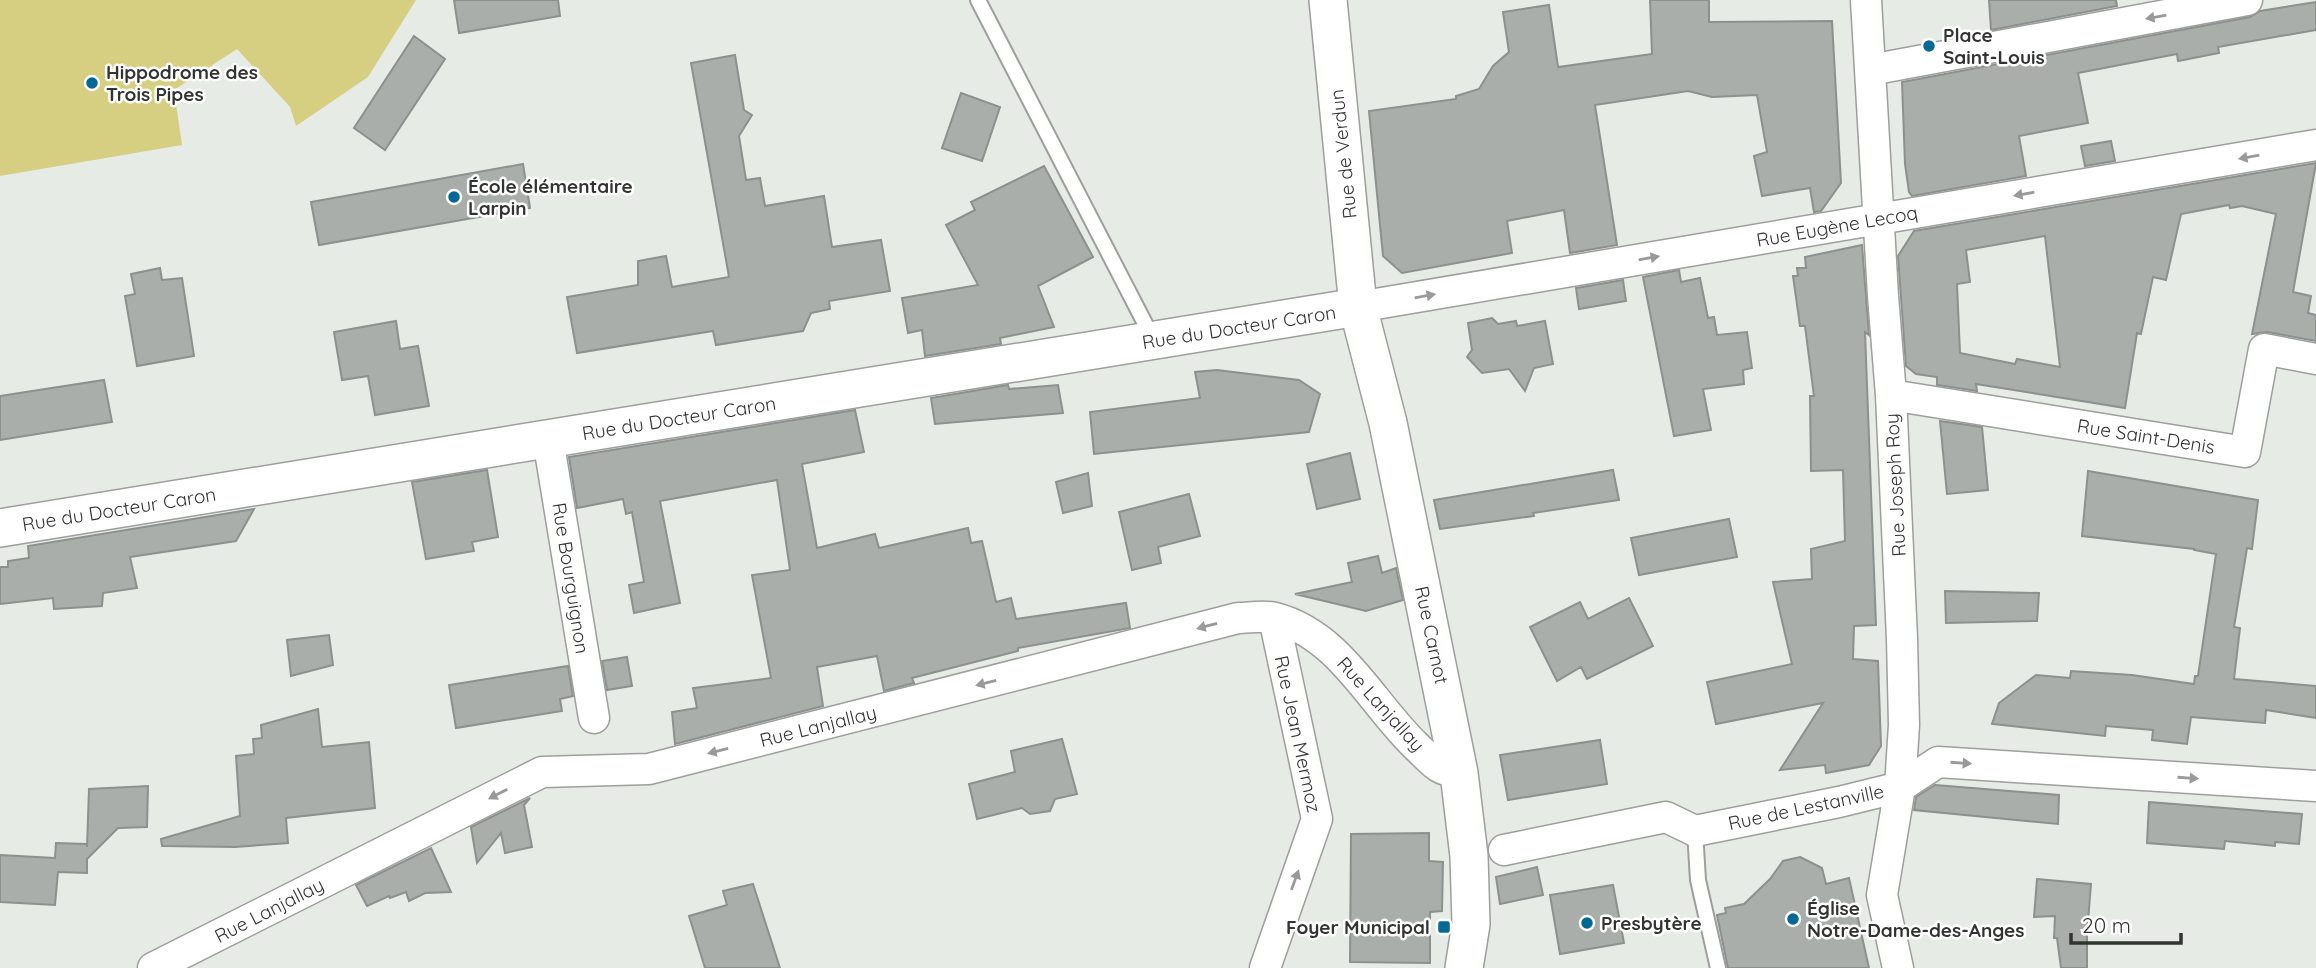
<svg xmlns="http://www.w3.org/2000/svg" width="2316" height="968" viewBox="0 0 2316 968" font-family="Quicksand,sans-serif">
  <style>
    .green { fill: #d6ce81 }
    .building { fill: #a9aeab; stroke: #8c908e; stroke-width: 2; fill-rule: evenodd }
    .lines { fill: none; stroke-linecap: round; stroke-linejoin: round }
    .service-casing { stroke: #9c9f9b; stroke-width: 18 }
    .minor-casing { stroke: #9c9f9b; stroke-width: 33 }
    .tertiary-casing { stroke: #9c9f9b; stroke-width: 40 }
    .service { stroke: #fff; stroke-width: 14 }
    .minor { stroke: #fff; stroke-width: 30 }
    .tertiary { stroke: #fff; stroke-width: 37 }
    .oneway { fill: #989a98 }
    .poi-dot { fill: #026896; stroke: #fff; stroke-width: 2.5 }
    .labels { text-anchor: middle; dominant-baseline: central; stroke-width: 5; stroke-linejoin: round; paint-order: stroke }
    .poi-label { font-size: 19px; font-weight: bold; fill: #323432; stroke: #fff; text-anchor: start }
    .street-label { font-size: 19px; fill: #323432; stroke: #fff }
  </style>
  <rect width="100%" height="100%" fill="#e7ebe6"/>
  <path class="green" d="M 0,0 L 416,0 L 368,77 L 296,126 L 290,107 L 237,49 L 174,90 L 182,145 L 0,176 Z"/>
  <path class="building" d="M 454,0 L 558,0 L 560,16 L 459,33 Z
    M 1650,0 L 1709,0 L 1709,22 L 1832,21 L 1841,183 L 1821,211 L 1814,212 L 1810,188 L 1762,196 L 1754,156 L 1767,152 L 1757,95 L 1712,97 L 1688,91 L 1595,105 L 1617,245 L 1570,253 L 1564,210 L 1507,221 L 1512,253 L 1402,273 L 1383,256 L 1369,111 L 1456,99 L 1456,96 L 1479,89 L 1493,66 L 1509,52 L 1503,12 L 1549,5 L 1558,67 L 1652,54 Z
    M 1989,0 L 2116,0 L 2117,6 L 1991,30 Z
    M 2316,2 L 2316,30 L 2218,47 L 2219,53 L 2178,61 L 2177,54 L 2078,73 L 2088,123 L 2019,136 L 2026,176 L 1912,196 L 1909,192 L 1905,164 L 1902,82 L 2250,17 L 2260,11 Z
    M 414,36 L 445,59 L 385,150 L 354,128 Z
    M 735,55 L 744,110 L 752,115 L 739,136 L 746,180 L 760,178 L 765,206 L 824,196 L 832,247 L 881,240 L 890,291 L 829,301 L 830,309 L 811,313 L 803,331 L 716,345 L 713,331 L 577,353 L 567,297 L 638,285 L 638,261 L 666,256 L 672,287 L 729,277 L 691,63 Z
    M 961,93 L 1000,107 L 982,161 L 942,148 Z
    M 2111,141 L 2115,161 L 2085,166 L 2081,146 Z
    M 2316,163 L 2293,292 L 2311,296 L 2308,313 L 2316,315 L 2316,341 L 2267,332 L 2252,334 L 2276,214 L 2242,206 L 2230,208 L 2229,205 L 2181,214 L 2166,280 L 2153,277 L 2141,334 L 2137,333 L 2125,408 L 1976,384 L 1977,391 L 1937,385 L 1937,377 L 1916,374 L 1906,366 L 1898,256 L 1914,231 ZM 2045,236 L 2060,367 L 2017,359 L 2015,364 L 1960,353 L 1957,284 L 1970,282 L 1966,250 Z
    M 523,164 L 530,208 L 319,245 L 311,202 Z
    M 1044,166 L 1093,257 L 1038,286 L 1054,327 L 1000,338 L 1001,344 L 925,356 L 922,330 L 908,333 L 902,298 L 978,285 L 946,225 L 975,210 L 971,202 Z
    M 1862,245 L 1869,335 L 1865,332 L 1876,625 L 1854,626 L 1853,659 L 1878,661 L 1881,746 L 1869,765 L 1826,773 L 1825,765 L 1780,770 L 1823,703 L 1716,724 L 1707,682 L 1792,664 L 1773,582 L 1812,579 L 1811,549 L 1845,541 L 1843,470 L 1811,471 L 1810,396 L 1814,396 L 1805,326 L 1800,326 L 1793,276 L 1798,276 L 1797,268 L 1806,268 L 1805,257 Z
    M 160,268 L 162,280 L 182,278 L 194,356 L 137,366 L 125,296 L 135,294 L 131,274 Z
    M 1679,270 L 1681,282 L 1700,278 L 1708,318 L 1714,317 L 1717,335 L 1747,332 L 1752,368 L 1743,370 L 1744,384 L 1703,389 L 1711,430 L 1674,436 L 1643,277 Z
    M 1623,280 L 1626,301 L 1579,309 L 1576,288 Z
    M 1492,318 L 1498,324 L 1516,321 L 1517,326 L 1545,321 L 1553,364 L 1534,368 L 1525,391 L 1509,369 L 1482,373 L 1467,357 L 1472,350 L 1468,323 Z
    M 396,321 L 400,349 L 418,346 L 429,406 L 375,415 L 368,376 L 342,380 L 334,332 Z
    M 1217,370 L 1299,380 L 1320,394 L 1309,432 L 1094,454 L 1090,412 L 1200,398 L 1195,372 Z
    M 104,380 L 112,422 L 0,440 L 0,396 Z
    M 1008,385 L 1009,389 L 1058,385 L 1063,413 L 935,424 L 931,398 Z
    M 855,410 L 864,452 L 802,464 L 817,548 L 875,534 L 879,548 L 968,528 L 971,543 L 982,541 L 996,602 L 1011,598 L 1016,619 L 1126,603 L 1130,628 L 1018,648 L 1018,651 L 912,678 L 914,683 L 884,691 L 877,656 L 817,667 L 823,706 L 675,744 L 672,712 L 697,708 L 693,688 L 771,678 L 752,575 L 790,570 L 777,480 L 660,501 L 680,603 L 634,613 L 629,585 L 644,582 L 632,512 L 626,514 L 623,499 L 577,508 L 569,457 Z
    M 1940,421 L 1982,427 L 1988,490 L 1947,494 Z
    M 1350,453 L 1360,499 L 1317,509 L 1307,464 Z
    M 487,470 L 498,537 L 472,542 L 474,551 L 426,559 L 412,482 Z
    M 1613,470 L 1619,500 L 1533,513 L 1534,516 L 1440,529 L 1434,500 Z
    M 2088,471 L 2258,500 L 2252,549 L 2247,548 L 2234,627 L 2240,628 L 2234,679 L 2316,686 L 2316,718 L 2266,710 L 2265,723 L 2191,717 L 2187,744 L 2152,740 L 2153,730 L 2106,726 L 2105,736 L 1992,724 L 1999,703 L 2036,675 L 2070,678 L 2071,671 L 2132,675 L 2194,684 L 2195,676 L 2198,676 L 2216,554 L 2194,550 L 2194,549 L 2082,536 Z
    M 1088,473 L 1092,506 L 1063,513 L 1056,482 Z
    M 1189,494 L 1200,536 L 1158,547 L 1161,563 L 1132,570 L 1119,512 Z
    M 254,509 L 236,541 L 130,557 L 137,588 L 103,593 L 102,606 L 54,609 L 53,598 L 0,604 L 0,567 L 8,567 L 8,561 L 29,558 L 28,546 Z
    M 1729,519 L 1737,557 L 1639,575 L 1631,538 Z
    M 1378,556 L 1382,573 L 1396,568 L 1403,600 L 1366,611 L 1295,594 L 1352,582 L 1348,563 Z
    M 1945,591 L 2039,593 L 2037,621 L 1946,623 Z
    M 1629,598 L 1653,646 L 1587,679 L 1581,667 L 1557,681 L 1530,627 L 1580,602 L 1588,619 Z
    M 329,635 L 333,665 L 291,676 L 287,640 Z
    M 627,657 L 632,686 L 607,690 L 602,661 Z
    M 568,666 L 573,696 L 560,699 L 562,711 L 456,728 L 449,685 Z
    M 318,709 L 322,747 L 369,742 L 375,808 L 286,818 L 288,843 L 235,847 L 162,846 L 161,839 L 240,816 L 236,756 L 254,754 L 253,739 L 262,738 L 261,725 Z
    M 1062,739 L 1077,794 L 1055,799 L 1050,811 L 1030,814 L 1022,808 L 977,819 L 969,784 L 1015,772 L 1011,751 Z
    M 1600,740 L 1607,784 L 1508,800 L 1500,755 Z
    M 1935,785 L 2059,795 L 2058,824 L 1914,810 L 1916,797 Z
    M 148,786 L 147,827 L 118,828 L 87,859 L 87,873 L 58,872 L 55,905 L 0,902 L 0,855 L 55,858 L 56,843 L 87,844 L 87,847 L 89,789 Z
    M 530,798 L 524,805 L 532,847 L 505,853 L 501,833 L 477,863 L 471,827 Z
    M 2149,802 L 2302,814 L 2299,844 L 2275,842 L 2275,846 L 2225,841 L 2224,849 L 2147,843 Z
    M 1429,833 L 1429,861 L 1443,862 L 1442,911 L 1430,912 L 1430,963 L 1350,962 L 1351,834 Z
    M 431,848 L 451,892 L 425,893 L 409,901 L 406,892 L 390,898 L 389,896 L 367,906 L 356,885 Z
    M 1800,857 L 1822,868 L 1826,884 L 1849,878 L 1869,968 L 1728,968 L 1717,915 L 1726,913 L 1725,908 L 1744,904 L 1770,879 L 1783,861 Z
    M 1537,867 L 1543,895 L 1500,904 L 1496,877 Z
    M 2037,879 L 2091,884 L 2087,934 L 2087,968 L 2061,968 L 2057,938 L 2054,938 L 2055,916 L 2034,917 Z
    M 753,884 L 780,968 L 705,968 L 689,916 L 727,905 L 723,891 Z
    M 1613,885 L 1624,943 L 1560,954 L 1550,895 Z"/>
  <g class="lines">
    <defs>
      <path id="service" d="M 978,0 L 1153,339
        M 1695,831 L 1698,880 L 1718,968"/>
      <path id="minor" d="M 1866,0 L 1883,296 L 1891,395 L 1902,639 L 1904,725 L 1900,787 L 1882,895 L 1898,968
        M 1870,70 L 2247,0
        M 1358,307 L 2316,145
        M 1891,395 L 2245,452 L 2264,349 L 2316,359
        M 548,439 L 594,718
        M 1504,850 L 1666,817 L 1695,831 L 1839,802 L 1900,787 L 1938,762 L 2316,786
        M 153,968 L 542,772 L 649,769 L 1238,618 C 1249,618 1264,615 1275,618 C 1340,635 1371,703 1416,746 C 1433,762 1436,770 1459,773
        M 1265,968 L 1317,819 L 1274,618"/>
      <path id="tertiary" d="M 1328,0 L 1358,307 L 1388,423 L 1459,773 L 1469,856 L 1471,924 L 1464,968
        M 0,528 L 1358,307"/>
    </defs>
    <use href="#service" class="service-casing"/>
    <use href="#minor" class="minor-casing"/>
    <use href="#tertiary" class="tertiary-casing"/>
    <use href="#service" class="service"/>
    <use href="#minor" class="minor"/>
    <use href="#tertiary" class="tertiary"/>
  </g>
  <defs><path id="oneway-solid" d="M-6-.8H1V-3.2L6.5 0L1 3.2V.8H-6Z" transform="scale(1.75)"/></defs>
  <g class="oneway">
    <use href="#oneway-solid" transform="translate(2156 17) rotate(170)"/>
    <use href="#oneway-solid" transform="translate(2249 157) rotate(170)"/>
    <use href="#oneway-solid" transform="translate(2024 194) rotate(170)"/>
    <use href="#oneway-solid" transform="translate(1649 258) rotate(-10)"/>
    <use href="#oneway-solid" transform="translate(1425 296) rotate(-10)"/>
    <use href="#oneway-solid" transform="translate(1207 626) rotate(165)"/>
    <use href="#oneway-solid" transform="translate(986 683) rotate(166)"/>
    <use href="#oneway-solid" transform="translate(718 751) rotate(166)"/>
    <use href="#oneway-solid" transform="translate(1961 763) rotate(4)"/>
    <use href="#oneway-solid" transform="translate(2188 778) rotate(4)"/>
    <use href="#oneway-solid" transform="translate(498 794) rotate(153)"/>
    <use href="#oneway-solid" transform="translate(1295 880) rotate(-70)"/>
  </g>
  <g class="poi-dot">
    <circle cx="1929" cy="46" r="7"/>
    <circle cx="92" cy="83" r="7"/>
    <circle cx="454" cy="197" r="7"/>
    <circle cx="1793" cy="919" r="7"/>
    <circle cx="1587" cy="923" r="7"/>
    <rect x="1437" y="920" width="14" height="14" rx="3.5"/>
  </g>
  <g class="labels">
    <g class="poi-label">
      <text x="1943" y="35">Place<tspan x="1943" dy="22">Saint-Louis</tspan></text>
      <text x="106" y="72">Hippodrome des<tspan x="106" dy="22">Trois Pipes</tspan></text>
      <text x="468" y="186">École élémentaire<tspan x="468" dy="22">Larpin</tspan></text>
      <text x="1807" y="908">Église<tspan x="1807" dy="22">Notre-Dame-des-Anges</tspan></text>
      <text x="1601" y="923">Presbytère</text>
      <text x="1430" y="927" text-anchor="end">Foyer Municipal</text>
    </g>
    <g class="street-label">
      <text transform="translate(1343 154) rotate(-96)">Rue de Verdun</text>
      <text transform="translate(1837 226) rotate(-10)">Rue Eugène Lecoq</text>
      <text transform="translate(1239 327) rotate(-9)">Rue du Docteur Caron</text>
      <text transform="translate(679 418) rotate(-9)">Rue du Docteur Caron</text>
      <text transform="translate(2146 436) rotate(9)">Rue Saint-Denis</text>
      <text transform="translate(1895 485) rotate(-93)">Rue Joseph Roy</text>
      <text transform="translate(119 509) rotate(-9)">Rue du Docteur Caron</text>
      <text transform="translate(571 578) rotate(81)">Rue Bourguignon</text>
      <text transform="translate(1432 635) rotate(78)">Rue Carnot</text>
      <text transform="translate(1381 704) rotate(48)">Rue Lanjallay</text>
      <text transform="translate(818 726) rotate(-14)">Rue Lanjallay</text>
      <text transform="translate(1298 734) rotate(78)">Rue Jean Mermoz</text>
      <text transform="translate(1806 807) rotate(-12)">Rue de Lestanville</text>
      <text transform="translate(269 910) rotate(-27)">Rue Lanjallay</text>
    </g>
  </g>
  <path d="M2071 933v10h110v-10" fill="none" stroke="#323432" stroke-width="3.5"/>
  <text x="2082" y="933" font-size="21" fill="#323432" stroke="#ffffff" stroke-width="5" paint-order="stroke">20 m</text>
</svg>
